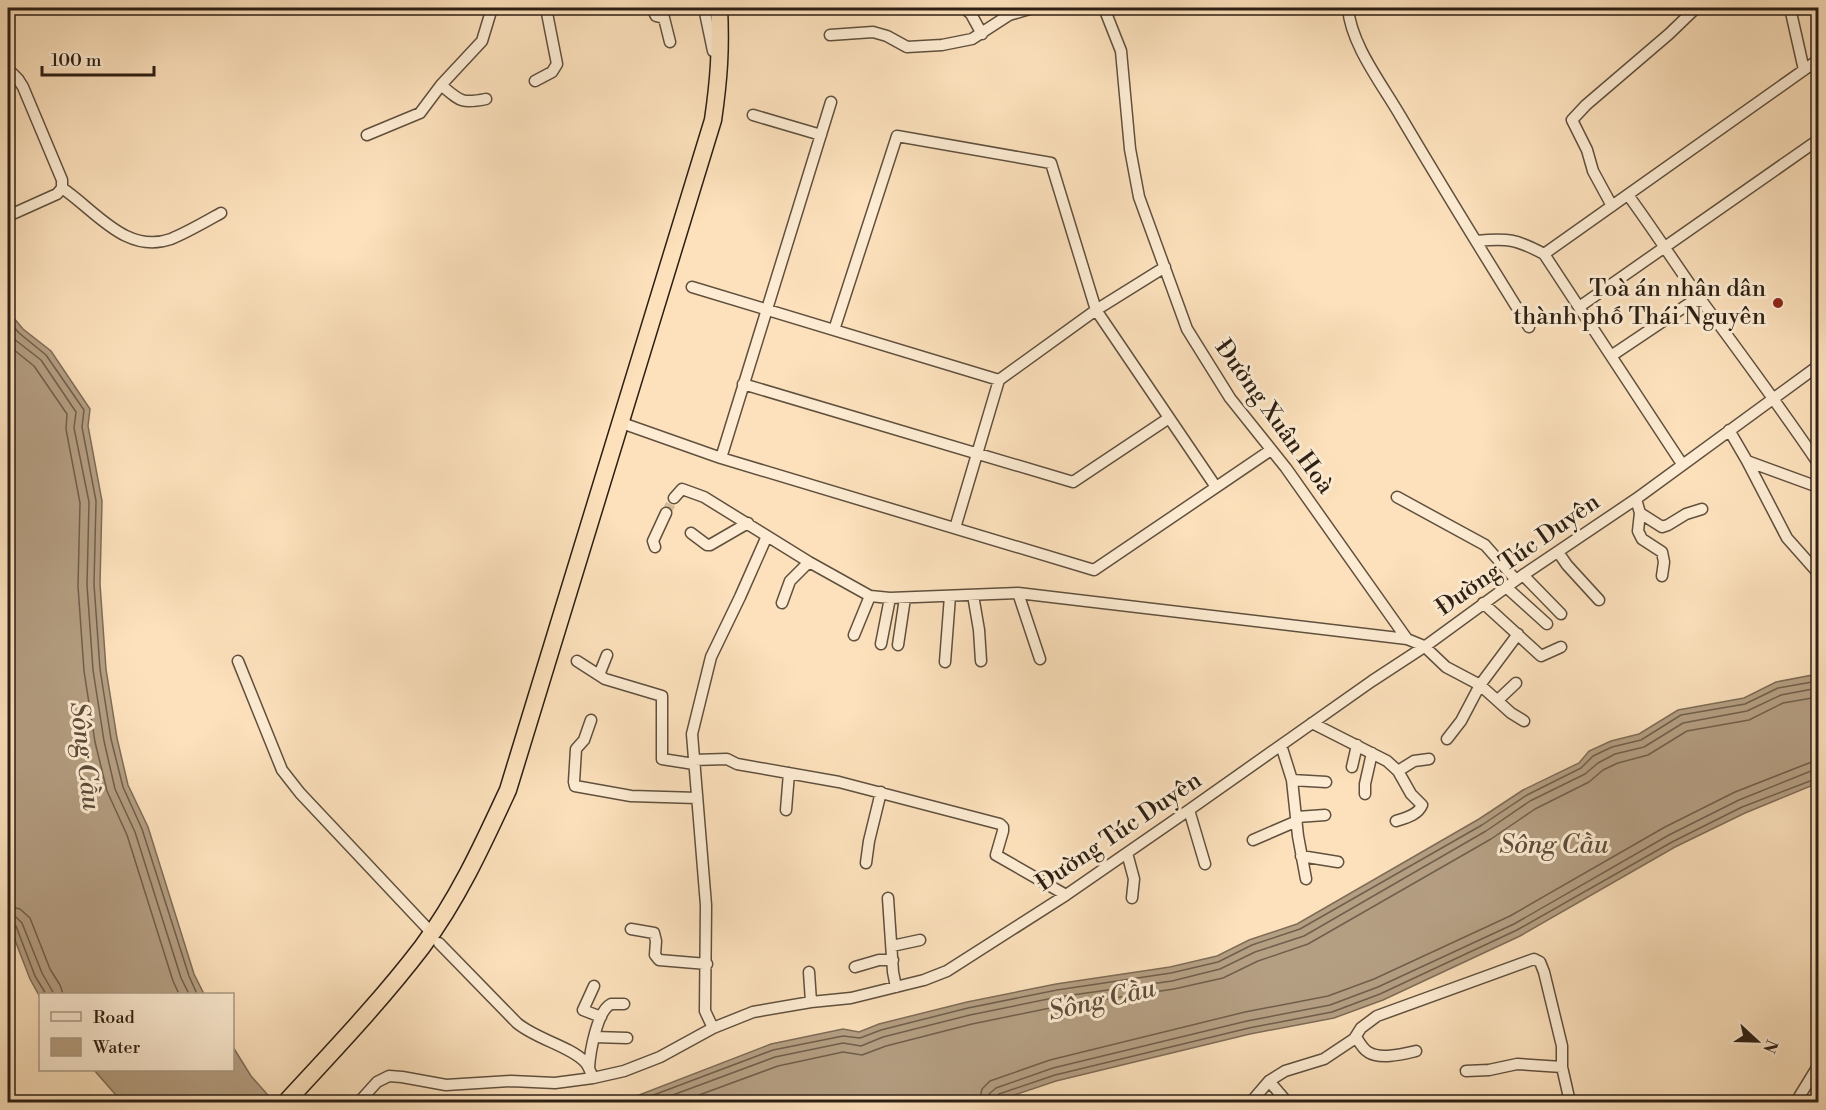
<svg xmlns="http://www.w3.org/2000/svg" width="1826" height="1110" viewBox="0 0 1826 1110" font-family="'Libre Bodoni',serif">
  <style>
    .water { fill: #b59f83; stroke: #7e6c57; stroke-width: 1.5 }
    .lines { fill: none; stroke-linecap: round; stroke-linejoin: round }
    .shore { stroke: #705f4c; stroke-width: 1.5 }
    .minor-tunnel { stroke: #d2ba9a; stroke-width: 10; stroke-dasharray: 10 5; stroke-linecap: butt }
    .minor-casing { stroke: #60503e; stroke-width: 13 }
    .highway-casing { stroke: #2c1f14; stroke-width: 19 }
    .minor { stroke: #fdecd3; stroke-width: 10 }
    .highway { stroke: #fce1bc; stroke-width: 16 }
    .poi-dot { fill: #8f2418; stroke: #fdecd3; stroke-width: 2 }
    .labels { text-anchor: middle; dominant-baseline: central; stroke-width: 6; stroke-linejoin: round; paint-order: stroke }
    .poi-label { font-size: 24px; fill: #2c1f14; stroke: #fdecd3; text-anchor: end }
    .street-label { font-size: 24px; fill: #2c1f14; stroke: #fdecd3 }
    .water-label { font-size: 26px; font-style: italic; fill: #5c4c3b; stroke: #fdecd3 }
  </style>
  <rect width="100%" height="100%" fill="#fce1bc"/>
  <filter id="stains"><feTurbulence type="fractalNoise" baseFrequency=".00333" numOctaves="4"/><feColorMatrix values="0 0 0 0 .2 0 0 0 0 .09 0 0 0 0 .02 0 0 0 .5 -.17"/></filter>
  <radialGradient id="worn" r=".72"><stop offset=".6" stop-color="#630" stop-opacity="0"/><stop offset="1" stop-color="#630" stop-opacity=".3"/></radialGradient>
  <path class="water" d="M 8,311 L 23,329 L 51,351 L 90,409 L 88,426 L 102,501 L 100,584 L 106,669 L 117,738 L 128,785 L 148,827 L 194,974 L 204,994 L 40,994 L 40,997 L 30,979 L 8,922 Z
    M 1818,674 L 1818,783 L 1745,813 L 1675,847 L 1520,936 L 1383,1000 L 1334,1018 L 1250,1034 L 1056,1081 L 994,1102 L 621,1102 L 771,1044 L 843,1029 L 859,1032 L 879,1024 L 967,1002 L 1056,984 L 1170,967 L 1217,956 L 1249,940 L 1297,924 L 1479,819 L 1523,790 L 1579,763 L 1589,751 L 1611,741 L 1639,734 L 1678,710 L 1744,698 L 1776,682 Z
    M 233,1047 L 251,1076 L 274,1102 L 122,1102 L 94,1070 L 232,1070 Z"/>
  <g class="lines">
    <path class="shore" d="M 8,320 L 19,333 L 46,355 L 84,410 L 82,427 L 96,501 L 94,584 L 100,669 L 111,739 L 123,787 L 142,829 L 189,976 L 197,994
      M 8,331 L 14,339 L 41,360 L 76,412 L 74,428 L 89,502 L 87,585 L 93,670 L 104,741 L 115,789 L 135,832 L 181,978 L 189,994
      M 8,345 L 34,366 L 67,414 L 66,429 L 80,503 L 78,586 L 84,671 L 95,742 L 107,791 L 127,835 L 173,981 L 179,994
      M 8,906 L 20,909 L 30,918 L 50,969 L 60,985 L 63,994
      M 8,915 L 16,917 L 22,923 L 42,973 L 54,994
      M 8,923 L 16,926 L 35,976 L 46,994
      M 635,1102 L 773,1050 L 843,1036 L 860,1038 L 881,1030 L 968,1008 L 1057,990 L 1171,973 L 1218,962 L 1252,945 L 1300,929 L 1482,825 L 1527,795 L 1581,768 L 1593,756 L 1612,747 L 1641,740 L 1681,715 L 1745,704 L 1778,688 L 1818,681
      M 654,1102 L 775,1057 L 843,1043 L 861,1046 L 883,1037 L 970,1015 L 1058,997 L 1172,981 L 1220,969 L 1255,952 L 1304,936 L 1486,831 L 1530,801 L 1585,774 L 1598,763 L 1615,754 L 1644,747 L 1683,723 L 1747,711 L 1781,695 L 1818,688
      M 680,1102 L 778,1066 L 843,1052 L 862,1055 L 886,1046 L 972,1024 L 1060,1006 L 1174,989 L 1223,978 L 1258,961 L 1308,944 L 1491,839 L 1535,809 L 1589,782 L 1603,770 L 1618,763 L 1648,755 L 1687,731 L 1749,720 L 1783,703 L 1818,697
      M 979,1102 L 982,1089 L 990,1081 L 1050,1060 L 1245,1012 L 1328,996 L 1374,979 L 1510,916 L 1665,827 L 1735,792 L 1809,763 L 1818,761
      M 988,1102 L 989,1094 L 996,1088 L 1053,1068 L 1247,1021 L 1330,1005 L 1378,987 L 1514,924 L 1669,835 L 1739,800 L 1811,771 L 1818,770
      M 995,1102 L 996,1098 L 999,1094 L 1055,1075 L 1249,1028 L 1332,1012 L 1380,994 L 1517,930 L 1672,842 L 1742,807 L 1818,778"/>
    <path class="minor-tunnel" d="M 666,513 L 674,498"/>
    <defs>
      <path id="minor" d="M 652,8 L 656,16 L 664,18 L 670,42
        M 704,8 L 713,51
        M 964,8 L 971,14 L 982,34
        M 1104,8 L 1121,51 L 1130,149 L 1139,197 L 1187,329 L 1230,398 L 1286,468 L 1407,639 L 1424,646 L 1446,667 L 1480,685 L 1511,713 L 1524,721
        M 1348,8 C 1351,45 1382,84 1401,117 C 1443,188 1486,258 1529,327
        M 1790,8 L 1804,70
        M 830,35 L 873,32 L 887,36 L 907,47 L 942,45 L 972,39 L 1009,15 L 1033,8
        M 8,69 L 18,79 L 23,87 L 62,180 L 62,188 L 57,194 L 8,216
        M 535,81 L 552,72 L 557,64 L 546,8
        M 441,85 C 460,101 461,104 486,99
        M 753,115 L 821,135
        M 367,135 L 420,113 L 441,85 L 482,41 L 492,8
        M 62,188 C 95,210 126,255 171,239 C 188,232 205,222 221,213
        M 1628,195 C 1653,229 1676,265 1701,300 C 1741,354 1781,408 1818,463
        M 1612,206 L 1593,171 L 1587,150 L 1572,120 L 1586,105 L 1669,34 L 1696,8
        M 1476,241 C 1508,238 1516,239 1544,254
        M 692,287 L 999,380 L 1096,310 L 1165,267
        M 1579,307 L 1818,140
        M 834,330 L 897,136 L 1051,163 L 1096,310 L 1216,487
        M 1611,356 L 1699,297
        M 743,384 L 1073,482 L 1169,418
        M 619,422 L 721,458 L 1094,570 L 1271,450
        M 1729,430 L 1747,461 L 1787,538 L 1818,573
        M 721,458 L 831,102
        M 1747,461 L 1818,487
        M 1682,464 L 1544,254 L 1818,60
        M 1397,497 L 1485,545 L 1516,580
        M 674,498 L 682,489 L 704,497 L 809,562 L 870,596 L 890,598 L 1018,593 L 1407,639
        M 1636,499 L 1640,513 L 1638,531 L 1642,539 L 1662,552 L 1664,562 L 1662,576
        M 1640,513 L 1662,527 L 1668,525 L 1686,514 L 1702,509
        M 955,528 L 999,380
        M 691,533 L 707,545 L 710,545 L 748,523
        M 655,547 L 653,541 L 666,513
        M 1558,552 L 1567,565 L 1599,600
        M 1523,575 L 1561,614
        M 1506,587 L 1547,624
        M 1018,593 L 1040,659
        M 973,595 L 979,630 L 981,661
        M 782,603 L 790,581 L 809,562
        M 1483,603 L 1541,656 L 1561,647
        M 854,635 L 870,596
        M 881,644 L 890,598
        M 898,645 L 905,598
        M 238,661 L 282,770 L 300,793 L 428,929
        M 577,661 L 605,679 L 662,696 L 662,759 L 694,764
        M 945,662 L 950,596
        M 599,675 L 607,655
        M 1498,700 L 1516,683
        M 591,720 L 584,740 L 576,749 L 574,782 L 575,786 L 631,796 L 697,798
        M 1312,723 L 1387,761 L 1398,771 L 1411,794 L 1422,805 C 1418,815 1405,818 1396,821
        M 1447,739 L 1461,721 L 1480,685 L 1518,634
        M 1281,745 L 1292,780 L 1298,836 L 1306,879
        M 693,760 L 727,759 L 737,764 L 839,782 L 1000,824 L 1003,827 L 1003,831 L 996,855 L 1066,895
        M 1352,767 L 1357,745
        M 1398,771 L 1414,761 L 1429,759
        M 1292,780 L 1326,782
        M 1365,794 L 1365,784 L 1372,753
        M 786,810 L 789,773
        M 1189,810 L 1205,864
        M 1297,817 L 1325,815
        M 1253,840 L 1297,821
        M 1127,853 L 1134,879 L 1132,898
        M 1301,856 L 1338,862
        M 866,863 L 869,841 L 881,792
        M 888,898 L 893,972 L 896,987
        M 631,929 L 654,933 L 656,941 L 655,955 L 659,960 L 707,964
        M 439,943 L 517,1023 C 536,1039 569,1046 584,1061 C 589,1065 590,1072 593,1078
        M 892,946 L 920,940
        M 855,967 L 879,960 L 893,960
        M 809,972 L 811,1002
        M 594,986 L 583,1010 L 601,1017
        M 713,1028 L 705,1011 L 706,905 L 692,734 L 711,657 L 740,597 L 767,536
        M 594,1037 L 627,1038
        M 1356,1037 C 1359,1042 1363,1049 1368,1052 C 1380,1060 1403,1054 1416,1051
        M 589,1068 C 590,1052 597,1011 611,1004 L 624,1004
        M 1466,1071 L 1489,1070 L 1517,1064 L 1562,1067
        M 1269,1081 L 1287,1102
        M 359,1102 L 377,1082 L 389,1076 L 402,1077 L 446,1085 L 511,1081 L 555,1083 L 593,1078 L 624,1071 L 660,1057 L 713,1028 L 753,1012 L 811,1002 L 851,998 L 924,980 L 947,971 L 1066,895 L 1189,810 L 1372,681 L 1427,645 L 1523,575 L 1636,499 L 1818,366
        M 1251,1102 L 1269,1081 L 1285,1071 L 1324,1059 L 1354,1039 L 1361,1028 L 1377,1016 L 1534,959 L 1540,962 L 1544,972 L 1562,1046 L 1562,1067 L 1570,1102
        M 1796,1102 L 1818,1066"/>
      <path id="highway" d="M 286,1102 C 332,1052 380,1002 422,947 C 458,899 483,844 508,790 L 713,120 C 719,79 721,49 719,8"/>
    </defs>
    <use href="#minor" class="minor-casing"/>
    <use href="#highway" class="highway-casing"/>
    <use href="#minor" class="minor"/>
    <use href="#highway" class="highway"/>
  </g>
  <circle class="poi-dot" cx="1778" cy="303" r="6"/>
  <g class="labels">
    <g class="poi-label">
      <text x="1766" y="289">Toà án nhân dân<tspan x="1766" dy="28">thành phố Thái Nguyên</tspan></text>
    </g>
    <g class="street-label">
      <text transform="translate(1274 417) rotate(54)">Đường Xuân Hoà</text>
      <text transform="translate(1518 555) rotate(-35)">Đường Túc Duyên</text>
      <text transform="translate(1119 832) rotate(-34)">Đường Túc Duyên</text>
    </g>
    <g class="water-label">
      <text transform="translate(85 756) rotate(83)">Sông Cầu</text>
      <text x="1554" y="845">Sông Cầu</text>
      <text transform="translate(1102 1000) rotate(-13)">Sông Cầu</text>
    </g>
  </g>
  <rect width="1826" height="1110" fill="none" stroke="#fce1bc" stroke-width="30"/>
  <rect x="9" y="9" width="1808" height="1092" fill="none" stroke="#2c1f14" stroke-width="3"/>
  <rect x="15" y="15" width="1796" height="1080" fill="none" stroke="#2c1f14" stroke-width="1.5"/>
  <rect x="39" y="993" width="195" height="78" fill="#fdecd3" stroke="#a99a87" stroke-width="1.5"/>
  <rect x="51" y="1012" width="30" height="9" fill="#fdecd3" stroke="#a99a87" stroke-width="1.5"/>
  <text x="93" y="1023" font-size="18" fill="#2c1f14">Road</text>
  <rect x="51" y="1038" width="30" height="18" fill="#b59f83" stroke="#a99a87" stroke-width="1.5"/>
  <text x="93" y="1053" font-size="18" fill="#2c1f14">Water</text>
  <g transform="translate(1757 1041) rotate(112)" stroke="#fdecd3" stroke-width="4.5" paint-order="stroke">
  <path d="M0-4.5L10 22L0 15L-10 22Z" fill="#2c1f14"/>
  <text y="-9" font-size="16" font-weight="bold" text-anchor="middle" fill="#2c1f14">N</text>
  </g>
  <path d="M42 66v9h112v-9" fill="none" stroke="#2c1f14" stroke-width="3"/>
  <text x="51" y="66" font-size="18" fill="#2c1f14" stroke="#fdecd3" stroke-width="4.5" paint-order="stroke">100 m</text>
  <rect width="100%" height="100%" filter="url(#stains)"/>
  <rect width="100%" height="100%" fill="url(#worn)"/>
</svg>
